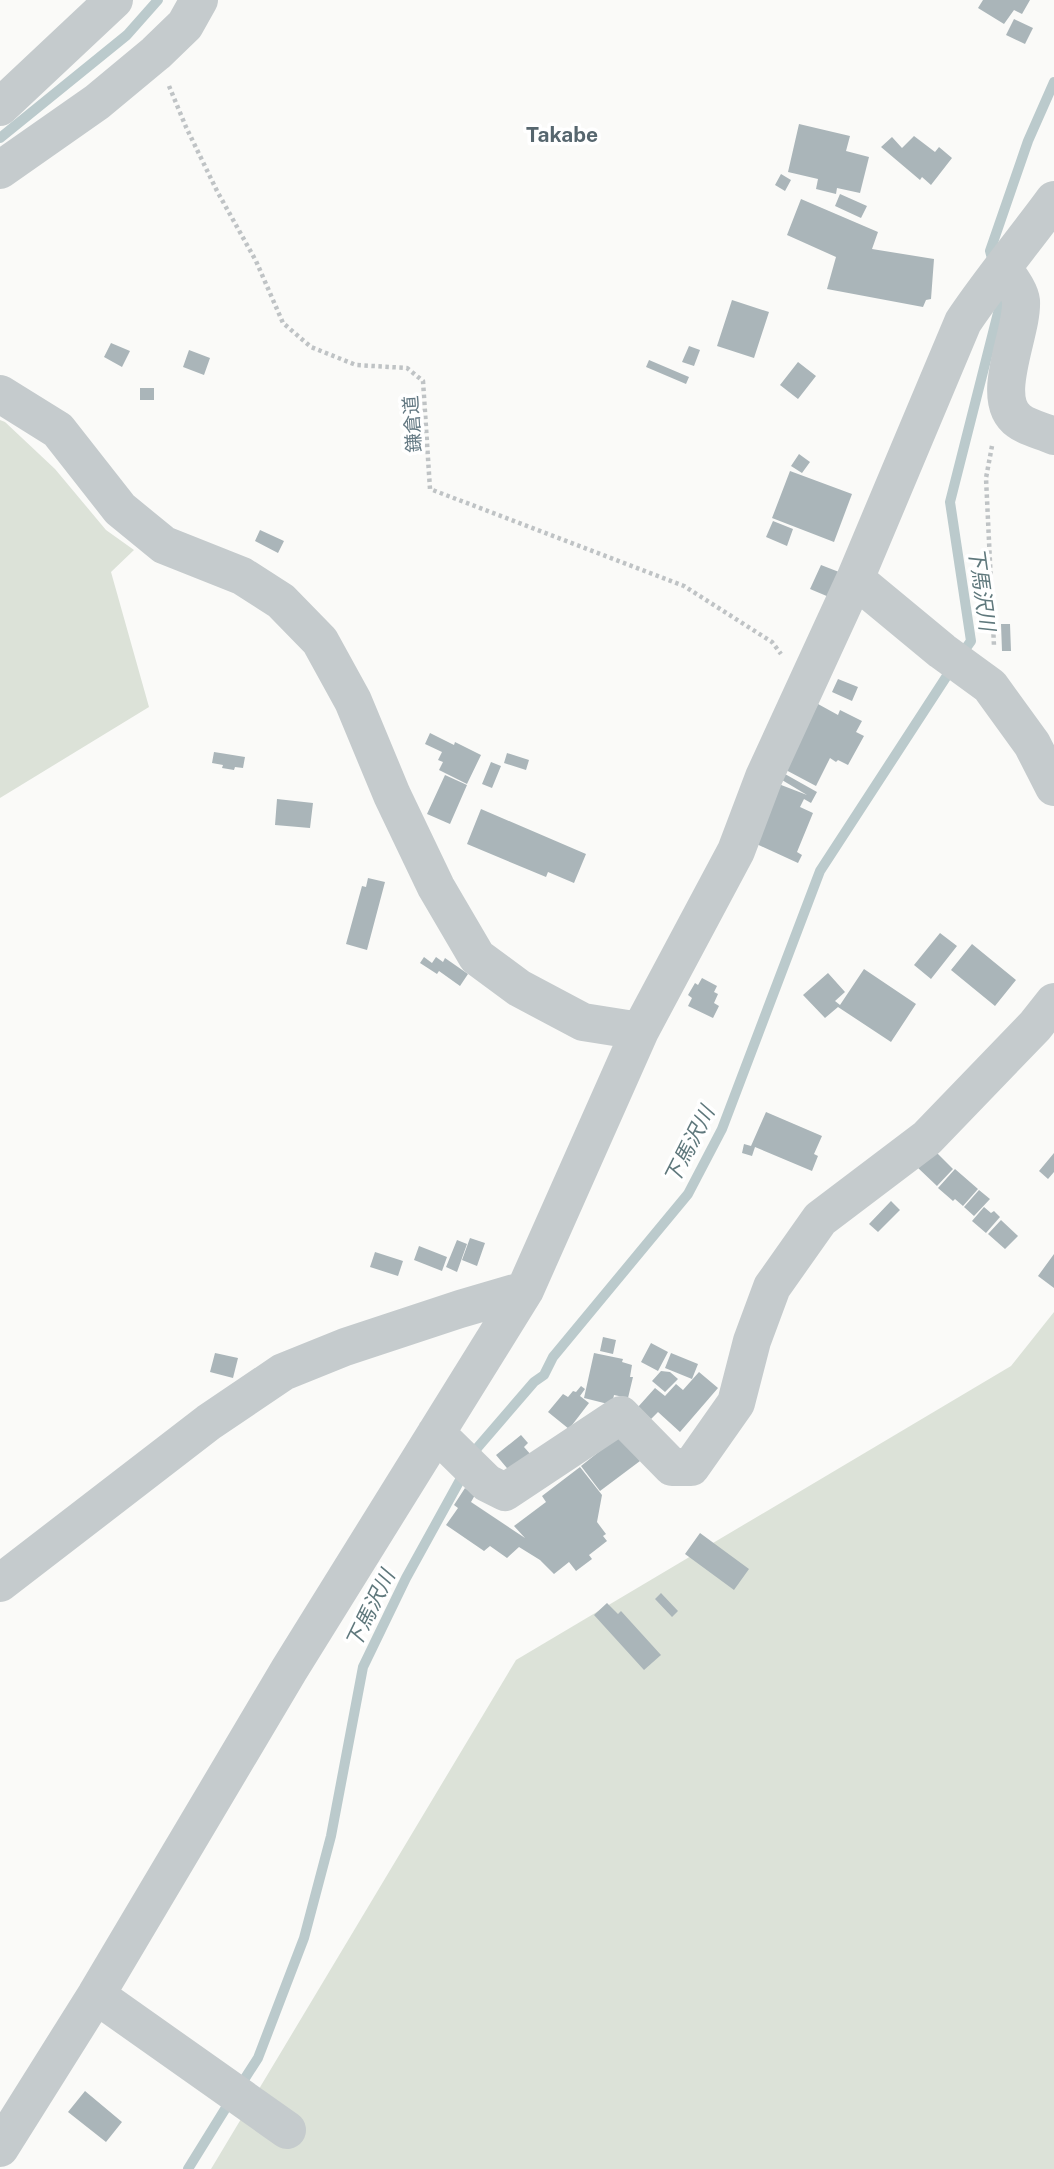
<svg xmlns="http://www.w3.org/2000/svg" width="1054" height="2169" viewBox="0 0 1054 2169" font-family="'Public Sans','Noto Sans JP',sans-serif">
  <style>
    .green { fill: #dce2d8 }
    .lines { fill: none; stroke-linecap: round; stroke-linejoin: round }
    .stream { stroke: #bbcacc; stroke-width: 10 }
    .building { fill: #aab5b9 }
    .path { stroke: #bfc3c5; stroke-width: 4.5; stroke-dasharray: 3.5 3.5; stroke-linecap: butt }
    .minor { stroke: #c5cbcd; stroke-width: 38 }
    .labels { text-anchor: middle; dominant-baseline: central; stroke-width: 7; stroke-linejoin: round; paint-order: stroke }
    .street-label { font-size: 19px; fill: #647983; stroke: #fff }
    .neighbourhood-label { font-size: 21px; font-weight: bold; fill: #56666e; stroke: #fff }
    .water-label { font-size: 21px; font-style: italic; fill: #5f787c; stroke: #fff }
  </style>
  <rect width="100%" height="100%" fill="#fafaf8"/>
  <path class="green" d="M 0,420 L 5,422 L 55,469 L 106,530 L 134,550 L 111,572 L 149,707 L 0,798 Z
    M 1054,1312 L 1054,2169 L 211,2169 L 516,1660 L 1011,1366 Z"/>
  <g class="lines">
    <path class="stream" d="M 0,138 L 127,35 L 158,0
      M 993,262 L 990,251 L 1028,141 L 1054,82
      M 961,655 L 971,641 L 950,502 L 1002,297 L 1001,290
      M 472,1457 L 478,1447 L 534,1382 L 544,1375 L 553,1357 L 688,1194 L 722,1129 L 820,871 L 952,668
      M 240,2086 L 258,2058 L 304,1938 L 331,1836 L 363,1667 L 406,1578 L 465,1471
      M 188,2169 L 232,2098"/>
  </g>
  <path class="building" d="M 983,0 L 1030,0 L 1022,14 L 1014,10 L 1004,24 L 978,8 Z
    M 1014,19 L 1033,28 L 1025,44 L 1006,35 Z
    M 799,124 L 850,136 L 846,151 L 869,157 L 860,193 L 837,188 L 836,194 L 816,189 L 818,179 L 788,172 Z
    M 914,136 L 935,152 L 939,147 L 952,158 L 931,185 L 922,177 L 920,180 L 881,147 L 892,137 L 902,148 Z
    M 781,174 L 791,180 L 785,191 L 775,185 Z
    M 840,194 L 867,206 L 861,218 L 835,206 Z
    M 801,199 L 878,232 L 872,249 L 934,259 L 931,299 L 926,300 L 923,307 L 827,289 L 836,257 L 787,235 Z
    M 732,300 L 769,312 L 754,358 L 717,346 Z
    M 111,343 L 130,351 L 122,367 L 104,357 Z
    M 689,346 L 700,350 L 694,366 L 682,362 Z
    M 189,350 L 210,358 L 204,375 L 183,367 Z
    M 649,360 L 689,377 L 686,384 L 646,367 Z
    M 798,362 L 816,376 L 798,399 L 780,385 Z
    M 140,388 L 154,388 L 154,400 L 140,400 Z
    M 799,454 L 810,462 L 802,473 L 791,466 Z
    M 790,471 L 852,494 L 834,542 L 772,518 Z
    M 773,521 L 793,529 L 787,546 L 766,537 Z
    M 260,530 L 284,541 L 278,553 L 255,541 Z
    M 821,565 L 839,572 L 829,597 L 810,589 Z
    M 1001,624 L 1010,624 L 1011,651 L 1002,651 Z
    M 838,679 L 858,687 L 852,701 L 832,692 Z
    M 818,704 L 838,715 L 840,710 L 862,721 L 856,732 L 864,736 L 848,765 L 838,760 L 836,762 L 830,758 L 816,786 L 784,769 Z
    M 430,733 L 454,745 L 455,742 L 481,755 L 467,784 L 439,770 L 443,762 L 438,760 L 442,752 L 425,744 Z
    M 214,752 L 245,757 L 243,768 L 235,767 L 234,770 L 222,768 L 223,765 L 212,763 Z
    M 507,753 L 529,760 L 526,770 L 504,763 Z
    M 491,762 L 501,766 L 492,788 L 482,784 Z
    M 785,774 L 817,792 L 811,803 L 804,799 L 800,807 L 813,813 L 797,852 L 802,855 L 798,863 L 750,841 L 776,783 L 807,795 L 782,780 Z
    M 445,775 L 467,785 L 450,824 L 427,814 Z
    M 277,799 L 313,803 L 310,828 L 275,825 Z
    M 481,809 L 586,854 L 574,883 L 548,872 L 546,877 L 467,844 Z
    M 368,878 L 385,882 L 367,950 L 346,944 L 362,886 L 366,887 Z
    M 940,933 L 957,946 L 931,979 L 914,965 Z
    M 972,944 L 1016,980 L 995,1006 L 951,970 Z
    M 424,957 L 432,963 L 436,957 L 443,962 L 445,958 L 468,974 L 460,986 L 439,971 L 437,974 L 420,963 Z
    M 864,969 L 916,1004 L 891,1042 L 838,1007 L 825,1018 L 803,995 L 828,973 L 845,992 L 835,1001 L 840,1005 Z
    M 702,978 L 717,986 L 714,992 L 718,994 L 714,1003 L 719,1006 L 713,1018 L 688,1006 L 692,998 L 688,995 L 695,983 L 698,985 Z
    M 766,1112 L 822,1136 L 814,1154 L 818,1156 L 812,1171 L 755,1147 L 752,1156 L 742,1153 L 744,1144 L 751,1146 Z
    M 933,1149 L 953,1169 L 937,1186 L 917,1167 Z
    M 1054,1153 L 1054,1172 L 1048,1179 L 1039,1171 Z
    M 955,1169 L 978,1189 L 963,1206 L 955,1199 L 953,1201 L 938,1188 Z
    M 979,1190 L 990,1199 L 974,1216 L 964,1207 Z
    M 891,1201 L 900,1210 L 878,1232 L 869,1224 Z
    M 984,1207 L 991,1213 L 994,1211 L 1000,1217 L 986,1233 L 972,1221 Z
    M 1001,1220 L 1018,1236 L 1005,1249 L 988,1234 Z
    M 470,1238 L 485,1243 L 477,1266 L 462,1260 Z
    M 457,1240 L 467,1244 L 457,1272 L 446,1267 Z
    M 419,1246 L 447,1257 L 442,1271 L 414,1260 Z
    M 375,1252 L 403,1261 L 398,1276 L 370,1267 Z
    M 1054,1254 L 1054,1288 L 1038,1276 Z
    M 603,1337 L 616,1340 L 613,1354 L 600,1351 Z
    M 651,1343 L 668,1352 L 658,1371 L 641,1362 Z
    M 215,1353 L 238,1358 L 233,1378 L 210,1372 Z
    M 594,1353 L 623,1359 L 622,1362 L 632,1365 L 630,1377 L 633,1377 L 628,1398 L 614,1395 L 612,1405 L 584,1398 Z
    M 671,1353 L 698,1364 L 692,1379 L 665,1368 Z
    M 661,1371 L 670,1372 L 678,1379 L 665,1392 L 652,1381 Z
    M 699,1372 L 718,1388 L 680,1432 L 658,1412 L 651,1419 L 638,1407 L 655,1388 L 665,1396 L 676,1384 L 683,1390 Z
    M 581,1386 L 585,1389 L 580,1396 L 589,1403 L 569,1429 L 548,1412 L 563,1394 L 568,1397 L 573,1391 L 576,1392 Z
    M 521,1435 L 528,1443 L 524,1447 L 532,1456 L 511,1473 L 496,1455 Z
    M 620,1435 L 640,1461 L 600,1491 L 581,1466 Z
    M 580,1467 L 602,1495 L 597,1522 L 606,1534 L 603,1536 L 607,1541 L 589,1555 L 592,1559 L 576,1571 L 569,1562 L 554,1574 L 540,1560 L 519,1547 L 507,1558 L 490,1546 L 484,1551 L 446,1525 L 458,1508 L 454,1505 L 465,1488 L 475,1495 L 471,1502 L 525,1538 L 514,1526 L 546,1502 L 542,1496 Z
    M 700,1533 L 749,1569 L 734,1590 L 685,1554 Z
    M 661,1593 L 678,1611 L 672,1617 L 655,1599 Z
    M 607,1603 L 618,1614 L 621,1611 L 661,1655 L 644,1670 L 594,1615 Z
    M 85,2091 L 122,2122 L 106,2142 L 68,2112 Z"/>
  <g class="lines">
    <path class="path" d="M 169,86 L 186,127 L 217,191 L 256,261 L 283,323 L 311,347 L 356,365 L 407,368 L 423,381 L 430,489 L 684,586 L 772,642 L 781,654
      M 992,446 L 986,478 L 994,646"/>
    <path class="minor" d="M 0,107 L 114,0
      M 0,170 L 97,102 L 156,53 L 185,25 L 199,0
      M 1003,268 C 1009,277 1020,291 1021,301 C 1023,333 988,399 1019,421 C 1028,428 1043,431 1054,436
      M 0,394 L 58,430 L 120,509 L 164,545 L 242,576 L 281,601 L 320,641 L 353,701 L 392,795 L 436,887 L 477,957 L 519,988 L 583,1022 L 640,1031
      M 855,579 L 942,651 L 990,686 L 1032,744 L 1054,787
      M 436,1433 L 487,1483 L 505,1492 L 621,1415 L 672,1467 L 691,1467 L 736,1403 L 752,1341 L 772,1287 L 820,1219 L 927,1138 L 1035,1026 L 1054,1002
      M 0,1583 L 209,1422 L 283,1372 L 345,1347 L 460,1309 L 525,1290
      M 96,1995 L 287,2130
      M 0,2148 L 96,1995 L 289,1670 L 525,1290 L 640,1031 L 736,851 L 764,777 L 855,579 L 963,322 C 991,280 1024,241 1054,200"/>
  </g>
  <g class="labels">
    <g class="street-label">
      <text transform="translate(412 424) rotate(-94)">鎌倉道</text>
    </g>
    <g class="neighbourhood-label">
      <text x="562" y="134">Takabe</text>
    </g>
    <g class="water-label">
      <text transform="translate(982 589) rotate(82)">下馬沢川</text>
      <text transform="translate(689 1145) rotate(-63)">下馬沢川</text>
      <text transform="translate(370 1609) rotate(-64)">下馬沢川</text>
    </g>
  </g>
</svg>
